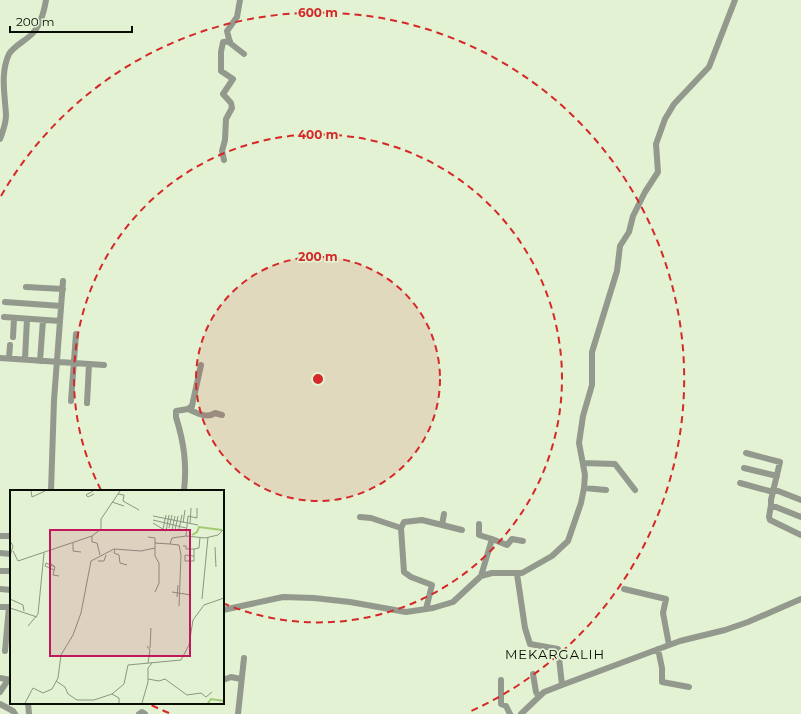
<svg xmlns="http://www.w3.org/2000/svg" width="801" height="714" viewBox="0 0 801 714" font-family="Montserrat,sans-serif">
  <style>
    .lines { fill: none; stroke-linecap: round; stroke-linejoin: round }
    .minor { stroke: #93998c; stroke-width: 6 }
    .ring { fill: none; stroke: #d62828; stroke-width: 2; stroke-dasharray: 7 5 }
    .labels { text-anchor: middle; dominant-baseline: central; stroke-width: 3.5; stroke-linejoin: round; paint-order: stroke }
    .quarter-label { font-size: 13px; letter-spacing: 1px; fill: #090d04; stroke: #e2f2d2 }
    .inset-river { fill: none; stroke: #a2ca73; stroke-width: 2 }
    .inset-road { fill: none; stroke: #8b9680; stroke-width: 1 }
    .view { fill: #c2185b; fill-opacity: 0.15; stroke: #c2185b; stroke-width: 2 }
    .inset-edge { fill: none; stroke: #090d04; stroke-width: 2 }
    .centre { fill: #d62828; stroke: #e2f2d2; stroke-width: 2 }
    .ring-label { font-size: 12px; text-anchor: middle; font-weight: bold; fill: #d62828; stroke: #e2f2d2; stroke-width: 3.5; stroke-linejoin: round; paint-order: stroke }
  </style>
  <rect width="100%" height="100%" fill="#e2f2d2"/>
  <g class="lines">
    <path class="minor" d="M 240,0 L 237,17 L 227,31 L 230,43 L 244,54
      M 0,139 C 3,131 6,124 6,115 C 5,95 0,73 9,54 C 14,46 25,41 32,34 C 41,25 44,12 46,0
      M 224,160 L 222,151 L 225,140 L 226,119 L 232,108 L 231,103 L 223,94 L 233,79 L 221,71 L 221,52 L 223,42 L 230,41
      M 26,287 L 63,289
      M 5,302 L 61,306
      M 4,317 L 60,321
      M 13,337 L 14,318
      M 0,358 L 104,365
      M 9,358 L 10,345
      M 25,359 L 27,319
      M 40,361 L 43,320
      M 71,401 L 76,334
      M 87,403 L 89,364
      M 188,409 C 197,413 207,419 215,413 L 222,415
      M 746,453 L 780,462 L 771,500 L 771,505
      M 583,463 L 615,464 L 635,490
      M 744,468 L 777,476
      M 740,483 L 773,492
      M 584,488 L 606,490
      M 773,489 L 801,500
      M 51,491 L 54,400 L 63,281
      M 184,491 C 187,464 184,443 176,417 L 176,411 L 188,409 L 192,406 L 201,365
      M 360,517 L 371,518 L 401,528 L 404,572 L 411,577 L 432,585 L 426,609
      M 801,517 L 771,505 L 769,517 L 770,520 L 801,535
      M 479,524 L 479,535 L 492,539
      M 442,525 L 444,514
      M 401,528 L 404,522 L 422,520 L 462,530
      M 0,536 L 11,536
      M 0,553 L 11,554
      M 0,571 L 11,571
      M 517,574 L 525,628 L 530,644 L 558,649 L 562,685 L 544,692 L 521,714
      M 481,576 L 492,539 L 507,545 L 512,539 L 523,541
      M 0,589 L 11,590
      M 624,589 L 666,599 L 663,613 L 669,645
      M 0,607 L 11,607
      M 223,610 L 283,597 L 314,598 L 350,602 L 406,612 L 433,608 L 453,602 L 481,576 L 492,573 L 522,573 L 552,556 L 568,541 L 581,503 L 584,488 L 585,475 L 579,443 L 583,416 L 592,385 L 592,352 L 617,271 L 620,246 L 629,232 L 633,216 L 645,192 L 658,172 L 656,144 L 665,119 L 674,104 L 709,67 L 735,0
      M 658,649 L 662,668 L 662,682 L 689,687
      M 5,651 L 9,607
      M 533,674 L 536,692 L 539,697
      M 0,678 L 11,680
      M 223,680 L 231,677 L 241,679
      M 501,680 L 501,704 L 506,706 L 510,714
      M 562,685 L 680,641 L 725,630 L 748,622 L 801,599
      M 0,692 L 8,680
      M 28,703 L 29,714
      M 0,704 L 13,711 L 15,714
      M 139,714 L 142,712 L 145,714
      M 238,714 L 244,658"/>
  </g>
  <circle cx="318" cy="379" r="122" fill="#d62828" fill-opacity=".12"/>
  <g class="ring">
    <circle cx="318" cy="379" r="122"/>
    <path d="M101 490A244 244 0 1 1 225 604"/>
    <path d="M169 713A366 366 0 0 1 149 704M1 196A366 366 0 1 1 467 713"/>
  </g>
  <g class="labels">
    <g class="quarter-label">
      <text x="555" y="654">MEKARGALIH</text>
    </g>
  </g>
  <g transform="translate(10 490)">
    <rect width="214" height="214" fill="#e2f2d2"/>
    <path class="inset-river" d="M 182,45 L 187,42 L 189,37 L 212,40M 198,213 L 201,209 L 214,211"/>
    <path class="inset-road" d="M 21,1 L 22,7 L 35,1M 83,1 L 76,5 L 78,7 L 84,4M 108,4 L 114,5 L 113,11M 113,11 L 129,20M 102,12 L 114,16M 187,18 L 187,28 L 178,26 L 176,46 L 195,48 L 208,45 L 214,39M 143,26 L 188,35M 143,30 L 176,38M 143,33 L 156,41 L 159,25M 173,33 L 175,20M 180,34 L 181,18M 159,38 L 162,25M 153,39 L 156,25M 169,39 L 172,25M 162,40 L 165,26M 165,40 L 168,26M 138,47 L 145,48 L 145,53M 0,51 L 3,56 L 0,66M 63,53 L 63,61 L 71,62M 160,54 L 169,55 L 171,65 L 169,116M 173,56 L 176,56 L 176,59 L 184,59M 205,57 L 206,77M 105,59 L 104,63 L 109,65 L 110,73 L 117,75M 3,61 L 8,71 L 82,46M 90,65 L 87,53 L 82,52 L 82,46 L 91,39 L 91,29 L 110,1M 184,66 L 175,65 L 175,71 L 184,71 L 184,59 L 189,58 L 190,47M 88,71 L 94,71 L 96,65M 36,73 L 45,77 L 39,72M 36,73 L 35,76 L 44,80M 45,77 L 43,85 L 49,86M 145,102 L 149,93 L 149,73 L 145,66 L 145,53 L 160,54 L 162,48 L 176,46M 162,102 L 181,105M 167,107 L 168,95M 0,109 L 13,115 L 14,121M 192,109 L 198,47M 0,118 L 27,127M 18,136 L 28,124 L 34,63M 137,156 L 140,160 L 138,173M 140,158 L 141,138M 138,189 L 149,191 L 155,189 L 177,205 L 191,203 L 196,207 L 202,202M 46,191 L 55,197 L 58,204 L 67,210 L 84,210 L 102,204M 15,213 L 23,198 L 33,203 L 42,199 L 48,188 L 51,165 L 63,145 L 71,123 L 81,71 L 104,59 L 131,61 L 145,58M 109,213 L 109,208 L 102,204 L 114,194 L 118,175 L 171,170 L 179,155 L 183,130 L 194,115 L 214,108M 132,213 L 138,192 L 138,178 L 142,173"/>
    <path class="view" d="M 40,40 L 180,40 L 180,166 L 40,166 Z"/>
    <rect width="214" height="214" class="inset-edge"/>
  </g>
  <circle cx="318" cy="379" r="6" class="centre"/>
  <g class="ring-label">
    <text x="318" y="17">600 m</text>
    <text x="318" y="139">400 m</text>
    <text x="318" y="261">200 m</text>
  </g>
  <path d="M10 26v6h122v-6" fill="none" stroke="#090d04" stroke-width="2"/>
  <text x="16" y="26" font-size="12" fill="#090d04" stroke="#e2f2d2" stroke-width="3" paint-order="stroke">200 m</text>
</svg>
